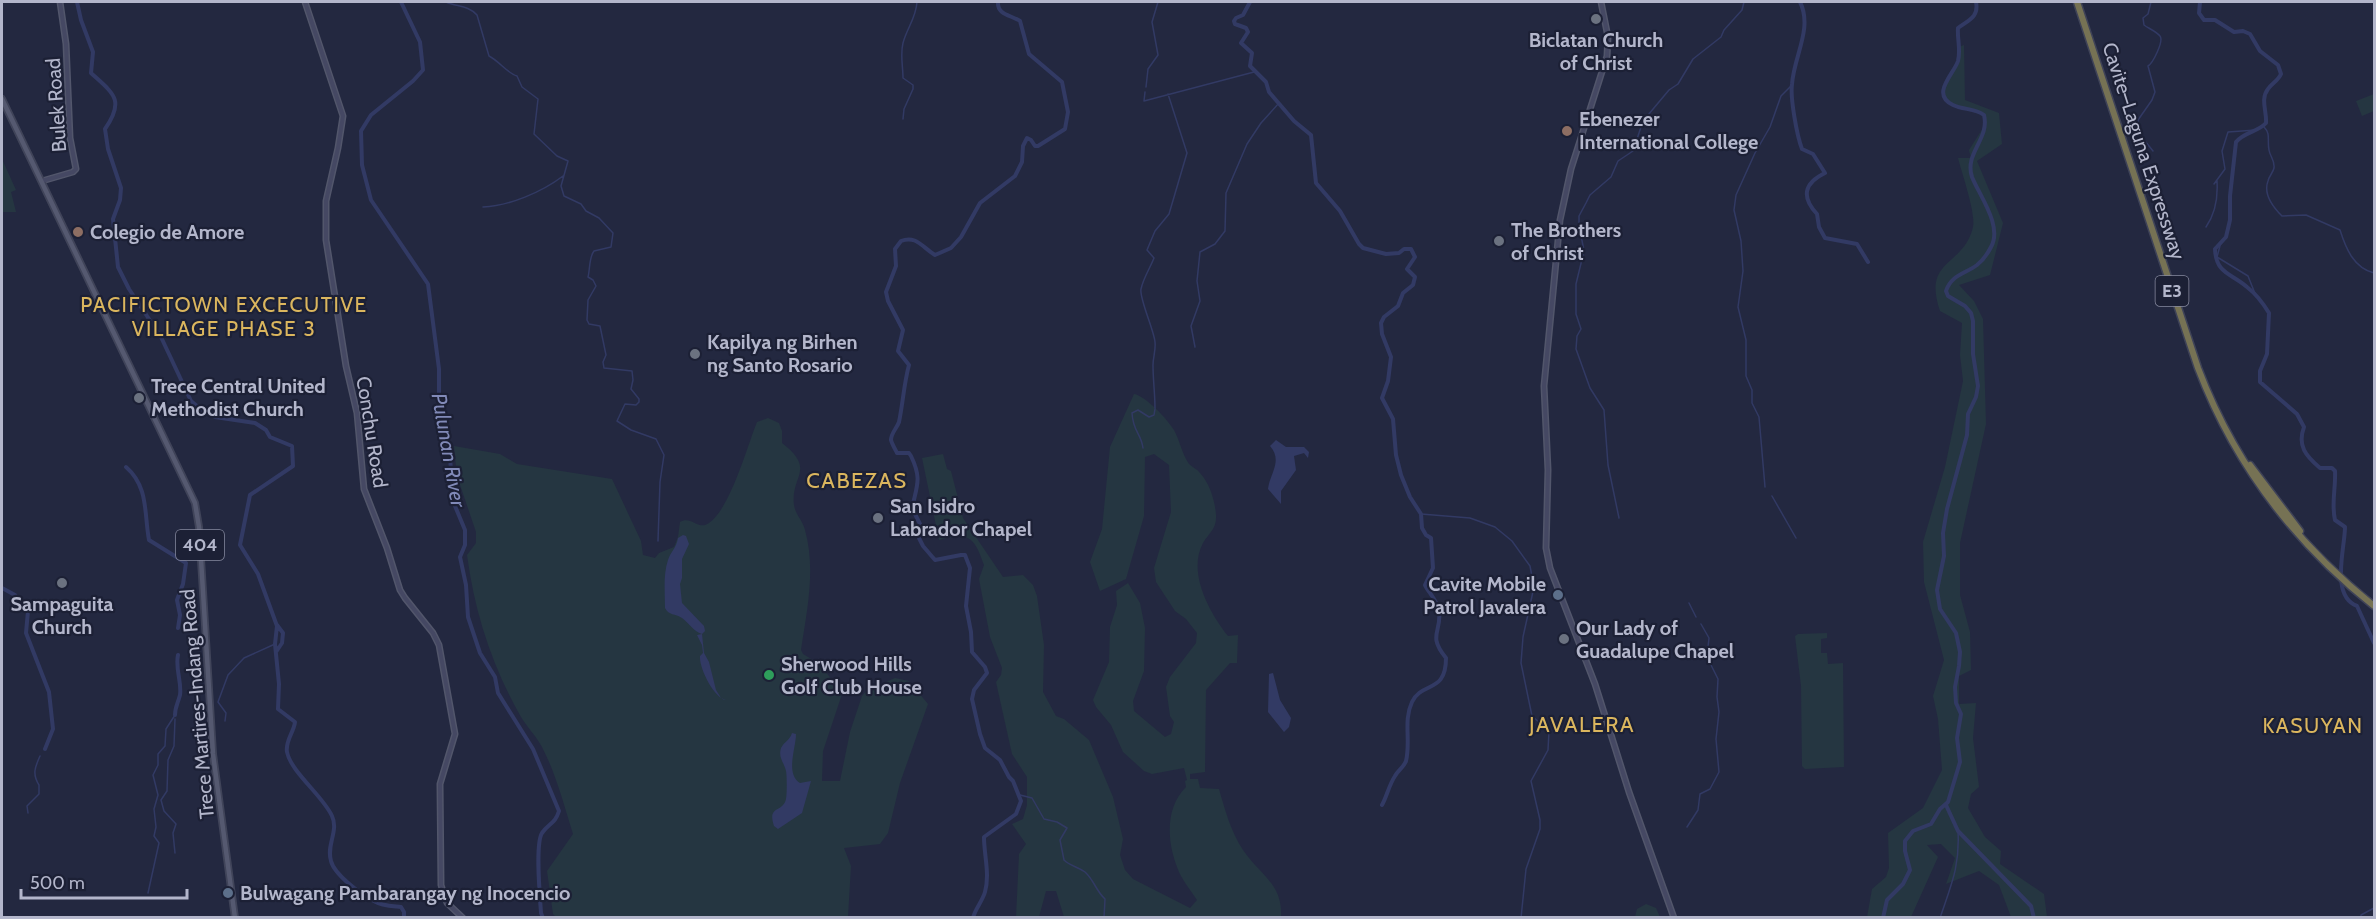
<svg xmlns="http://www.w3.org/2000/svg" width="2376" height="919" viewBox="0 0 2376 919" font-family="Cabin,sans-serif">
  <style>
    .green { fill: #253641 }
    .water { fill: #323a64 }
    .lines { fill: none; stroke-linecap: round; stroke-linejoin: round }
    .stream { stroke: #323a64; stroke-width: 1.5 }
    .river { stroke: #323a64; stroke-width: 4 }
    .secondary-casing { stroke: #52566b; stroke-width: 7 }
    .primary-casing { stroke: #404459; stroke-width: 8 }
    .motorway-casing { stroke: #3f4358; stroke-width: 9 }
    .secondary { stroke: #454863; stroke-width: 4 }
    .primary { stroke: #555970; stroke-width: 4.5 }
    .motorway { stroke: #767254; stroke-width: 6 }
    .worship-dot { fill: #6b7280; stroke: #1c2035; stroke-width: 2 }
    .education-dot { fill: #8d6e63; stroke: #1c2035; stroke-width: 2 }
    .service-dot { fill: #5c6f8a; stroke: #1c2035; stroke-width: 2 }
    .leisure-dot { fill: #2e9e5b; stroke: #1c2035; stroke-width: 2 }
    .labels { text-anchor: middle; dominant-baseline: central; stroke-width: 4.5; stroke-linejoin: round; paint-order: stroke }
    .shield { fill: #1c2035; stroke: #86899e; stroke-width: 1.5 }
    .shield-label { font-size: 18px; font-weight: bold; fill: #b3b6cb }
    .poi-label { font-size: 20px; font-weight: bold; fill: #b3b6cb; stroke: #1c2035; text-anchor: start }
    .street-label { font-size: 20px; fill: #b3b6cb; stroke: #1c2035 }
    .neighbourhood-label { font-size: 21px; letter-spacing: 1.5px; fill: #dbb65e; stroke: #1c2035 }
    .water-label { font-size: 21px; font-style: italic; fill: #818ab8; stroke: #1c2035 }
    .quarter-label { font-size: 22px; letter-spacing: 1.5px; fill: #dbb65e; stroke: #1c2035 }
  </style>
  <rect width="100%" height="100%" fill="#232840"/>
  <path class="green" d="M 1964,45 L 1965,100 L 1999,113 L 2002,144 L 1977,161 L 2003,223 L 1990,275 L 1959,285 L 1974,301 L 1983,319 L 1986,424 L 1960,543 L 1960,595 L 1970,632 L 1971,670 L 1959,676 L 1959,704 L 1976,703 L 1973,738 L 1979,787 L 1971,794 L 1968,808 L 1985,837 L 2001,851 L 2000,864 L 2044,894 L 2047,917 L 2011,917 L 1999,885 L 1979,871 L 1946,884 L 1955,858 L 1941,844 L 1927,845 L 1938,857 L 1911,917 L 1867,917 L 1872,889 L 1886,877 L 1889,868 L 1888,833 L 1923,808 L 1942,770 L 1938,719 L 1933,696 L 1944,660 L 1924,582 L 1923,542 L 1945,467 L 1963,381 L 1960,355 L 1962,323 L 1940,311 C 1922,258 1964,267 1973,227 C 1976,213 1962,174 1958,158 L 1971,158 L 1969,150 L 1983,128 L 1985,120 L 1980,112 C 1972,110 1963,110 1956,107 C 1932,96 1949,80 1956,66 C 1959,60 1959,54 1959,47 Z
    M 2374,94 L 2374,111 L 2362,116 L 2356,101 Z
    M 2,159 L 16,190 L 11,192 L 16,212 L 2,212 Z
    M 1134,394 C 1146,396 1168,420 1174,430 C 1180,441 1182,454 1189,464 C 1192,467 1197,469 1200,473 C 1210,484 1215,501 1216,515 C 1217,529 1209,533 1203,543 C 1187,573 1210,613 1228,636 L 1238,635 L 1237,663 L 1230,663 L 1206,690 L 1205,772 L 1190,774 L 1190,779 L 1198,779 L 1200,788 L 1219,789 C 1225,810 1231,832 1243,850 C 1260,875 1283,884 1281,917 L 1064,917 L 1056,891 L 1046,891 L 1039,917 L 1016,917 L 1019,854 L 1026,844 L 1012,824 L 1023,819 L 1027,805 L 1027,777 L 1012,754 L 996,682 L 1001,675 L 1002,668 L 990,637 L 979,579 L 984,565 C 974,536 969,532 939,540 L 922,458 L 943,454 L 947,469 L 951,471 L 963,518 L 1003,577 L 1023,575 L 1033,585 L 1037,596 L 1044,645 L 1043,692 L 1056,716 L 1064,719 L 1089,740 L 1113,797 L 1123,839 L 1120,855 L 1125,870 L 1133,879 L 1190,908 L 1197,900 C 1190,889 1181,879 1177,867 C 1167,841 1165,808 1186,787 L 1185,781 L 1187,780 L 1184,768 L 1152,774 L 1144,771 L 1123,752 L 1111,725 L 1096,707 L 1093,700 L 1109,662 L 1110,627 L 1117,605 L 1116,591 L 1128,583 L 1140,603 L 1145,628 L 1144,671 L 1133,701 L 1134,711 L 1165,737 L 1171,734 L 1174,722 L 1170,716 L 1166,687 L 1170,677 L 1196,643 L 1197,633 L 1186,619 L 1175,611 L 1156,582 L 1154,568 L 1171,512 L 1169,465 L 1154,454 L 1145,457 L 1144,516 L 1126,579 L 1100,591 L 1090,562 L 1102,529 L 1110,447 Z
    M 768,418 L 779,423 L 782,431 L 782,443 C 817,470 790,476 794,505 C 795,514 803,521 805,530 C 816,570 807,610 801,650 L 803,654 L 818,663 L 834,682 L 843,685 L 842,694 L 823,751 L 822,781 L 840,781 L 850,732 L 862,696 L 867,690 L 895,678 L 909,681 L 928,704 L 900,783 L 888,833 L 880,844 L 844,848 L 851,866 L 848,917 L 556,917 L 553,914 L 547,871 L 573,834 C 564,805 556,774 542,747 C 536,736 527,727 521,717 C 492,666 475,614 467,555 L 476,543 L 476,532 L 457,476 L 454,446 L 500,454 L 517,464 L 612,479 L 641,541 L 643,555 L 655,558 L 659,553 L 674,547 L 678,537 L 680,522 C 691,515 698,531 709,523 C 730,509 747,447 757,422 Z
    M 1827,633 L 1827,638 L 1821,639 L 1821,653 L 1827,653 L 1828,664 L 1843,663 L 1844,767 L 1805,769 L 1802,766 L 1801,686 L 1795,636 L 1798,634 Z
    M 1646,904 L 1656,908 L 1660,917 L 1635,917 L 1637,909 Z"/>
  <path class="water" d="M 1276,440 L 1286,447 L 1304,447 L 1309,452 L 1308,458 L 1304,453 L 1294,456 L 1296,470 L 1281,491 L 1281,504 L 1268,489 C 1270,473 1283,461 1270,446 Z
    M 683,535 L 686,536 L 689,544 L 682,559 L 682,578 L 680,584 L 682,603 L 704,626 L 705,631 L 702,634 L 704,653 L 709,662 L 716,690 L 721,698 L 726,700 C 714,698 699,668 700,656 L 703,653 L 702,645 L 697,635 L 702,634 C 693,631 689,623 682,618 C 675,613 669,616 665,608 C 665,592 663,575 668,560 C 671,551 676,549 678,538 Z
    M 1273,673 L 1280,700 L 1291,718 L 1289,727 L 1284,732 L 1268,712 L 1269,674 Z
    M 792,733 L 796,734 C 796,748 785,774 800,783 L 811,781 L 802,813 L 778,829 L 774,826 C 767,805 783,813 786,799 C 787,795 787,775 786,771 C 784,762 778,758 781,748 C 784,742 790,740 792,733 Z"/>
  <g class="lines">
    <path class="stream" d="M 446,2 C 457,7 468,5 477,15 L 489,56 C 499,61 507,73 517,76 L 522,87 L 538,99 L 534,134 L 557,156 L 568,161 L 561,186 L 564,196 L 581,204 L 586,211 L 599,218 L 613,233 L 611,247 L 594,251 C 589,257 590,270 588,277 L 593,280 L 596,286 L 588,300 L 587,320 L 589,324 L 600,326 L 606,355 L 603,362 L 604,368 L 632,371 L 633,380 L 631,389 L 639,399 L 639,402 L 636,405 L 625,404 L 617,421 L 631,430 L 656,439 L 664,455 L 660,482 L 658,541
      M 2151,2 L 2148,14 L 2143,18 L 2144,25 C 2148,28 2157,32 2160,36 C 2164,41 2153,63 2148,66 L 2155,92 L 2152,100 L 2138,120 L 2141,136 L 2153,151
      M 1146,87 L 1148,69 L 1158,55 L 1152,22 L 1158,2
      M 1145,92 L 1144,101 L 1254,72
      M 903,119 L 904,109 L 913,89 L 913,85 L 903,78 C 903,66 900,55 903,43 C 907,28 916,18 917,2
      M 2264,127 C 2271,134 2267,140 2269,150 C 2270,157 2275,160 2274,168 C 2273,173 2269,176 2268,181 C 2263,194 2273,207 2282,216 L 2306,215 L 2340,230 C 2346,249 2354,268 2374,273
      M 2214,184 L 2225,169 L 2222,151 L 2228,132 L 2256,130
      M 483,207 C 509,206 542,192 563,176
      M 2206,227 C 2215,214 2218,197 2217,181
      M 2221,242 L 2217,257 L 2248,276 L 2256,296
      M 1195,347 L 1191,326 L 1200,301 L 1197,281 L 1200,252 L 1215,244 L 1225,231 L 1226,193 L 1247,144 L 1261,123 L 1279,103
      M 1155,408 C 1155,394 1153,380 1153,365 C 1153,357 1156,350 1155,342 C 1154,330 1139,298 1141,289 C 1143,279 1150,268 1154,258 L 1147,250 L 1155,231 L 1169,214 L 1187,153 L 1168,94
      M 1143,448 C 1141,433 1133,432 1132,413 L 1138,410 L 1149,417 L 1154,415 L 1155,409
      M 1765,487 L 1759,417 L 1752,403 L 1752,390 L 1746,376 L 1746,340 L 1738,307 L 1743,271 L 1741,241 L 1734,210 L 1736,195 L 1755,153 L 1770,127 L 1781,96 L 1791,86
      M 1772,496 L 1796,538
      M 1421,514 L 1470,518 L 1495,527 L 1512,541 L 1530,566 L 1534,587 L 1523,637 L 1521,663 L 1532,716 L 1549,731 L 1548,750 L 1531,781 L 1540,820 L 1540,829 L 1526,869 L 1521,918
      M 1619,518 L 1608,465 L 1604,410 L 1590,388 L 1576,349 L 1577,336 L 1581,329 L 1576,314 L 1576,284 L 1584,251 L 1579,225 L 1579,216 L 1586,203 L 1590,195 L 1611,177 L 1618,161 L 1633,151 L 1643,121 L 1669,90 L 1678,84 L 1693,59 L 1721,37 L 1724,30 L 1742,10 L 1744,2
      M 1689,603 L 1696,617
      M 225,721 L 226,713 L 218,702 L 228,675 L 244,658 L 275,644
      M 1020,795 L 1032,798 L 1044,819 L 1057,822 L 1067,828 L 1060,840 L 1064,860 C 1070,866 1078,867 1085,872 C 1094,880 1096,891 1105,899 L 1104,918
      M 28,813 L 27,806 L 39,794 L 39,785 C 32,774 35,767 40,756
      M 1687,827 L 1698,810 L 1700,794 L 1710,789 L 1719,772 L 1716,739 L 1719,712 L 1717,697 L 1718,679 L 1707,657 L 1709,638 L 1701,624
      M 175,853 L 173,833 L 176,824 L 164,811 L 161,800 L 167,791 L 168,760 L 174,746 L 175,719
      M 148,893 L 159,843 L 154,836 L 156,827 L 154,809 L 158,795 L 153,775 L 158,765 L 158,754 L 165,746 L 166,729 L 175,715
      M 1940,918 C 1951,885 1960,867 1958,831
      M 2361,918 L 2361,915 L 2374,908"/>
    <path class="river" d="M 77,2 L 81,20 L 93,52 L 91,73 C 114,94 125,100 105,129 L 108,149 L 121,188 L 120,200 L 113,219 L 118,267 L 129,289 L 161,337 L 191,401 L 204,412 L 215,417 L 255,423 L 266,430 L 270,437 L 292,446 L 293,466 L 250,495 L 240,545 L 258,574 L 277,626 L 275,644 L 279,684 L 278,709 L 295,722 C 294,732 285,741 287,752 C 291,772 323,796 332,816 C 339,831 326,845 331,861 C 334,874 361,895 374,901 C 382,906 392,906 401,907 L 404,912 L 404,918
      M 401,2 L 420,42 L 423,70 L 413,81 L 371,115 L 361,131 L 362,165 L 371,200 L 428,284 L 439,369 L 439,407 L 448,441 L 455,506 L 465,530 L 465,545 L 460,557 L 466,585 L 468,617 L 480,653 L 495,677 L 498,693 L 533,749 L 559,811 C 555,824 549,823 542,833 C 535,844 540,897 541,913 L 543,918
      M 1250,2 L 1243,15 L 1236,18 L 1234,21 L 1235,24 L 1246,28 L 1248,32 L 1241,43 L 1252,53 L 1250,66 L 1266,82 L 1269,92 L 1294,121 L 1311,135 L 1316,183 L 1340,211 L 1359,244 L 1363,248 L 1386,254 L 1399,253 L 1404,249 L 1411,249 L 1415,257 L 1407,269 L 1415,277 L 1413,285 L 1403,293 L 1398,306 L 1384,317 L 1381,323 L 1382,334 L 1391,357 L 1388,381 L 1382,398 L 1393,419 L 1396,455 L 1401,475 L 1410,497 L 1421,514 L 1422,528 L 1426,535 L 1431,538 L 1433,568 L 1425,585 C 1429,593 1438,602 1439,611 C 1442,632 1427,635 1446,658 C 1446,694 1422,681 1412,702 C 1403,721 1411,741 1406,761 C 1404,767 1398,770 1395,776 C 1389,785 1387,796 1382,805
      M 1800,2 C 1813,28 1794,56 1792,84 C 1790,98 1797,136 1802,149 L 1813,154 L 1825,173 C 1804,183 1801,197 1817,214 L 1819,227 L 1825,238 L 1857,244 L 1868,262
      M 2200,2 L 2199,13 L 2204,20 L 2215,20 L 2234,32 L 2243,31 L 2250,34 L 2260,51 L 2278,65 L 2281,74 C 2278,81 2272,83 2268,89 C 2260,99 2267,112 2266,123 C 2258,132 2244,132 2236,142 L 2230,196 L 2230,220 L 2226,237 L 2215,249 C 2216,274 2231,273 2247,287 C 2256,294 2263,303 2269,313 L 2267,354 L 2260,371 L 2260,382 L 2297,414 L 2304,427 C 2297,446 2306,456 2320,468 L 2332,468 L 2335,471 C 2336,488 2331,503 2335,520 L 2345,527 C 2345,548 2330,596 2357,606 L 2374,643
      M 126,467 C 149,487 144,514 149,540 L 186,563 L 183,584 L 177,600 L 180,615 L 178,628
      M 2,588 L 15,595 L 28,611 L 26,633 L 49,692 L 53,729 L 45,749
      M 276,652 L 282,643 L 283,633 L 277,625
      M 175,715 C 175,707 178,703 180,695 C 182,682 175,669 178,655
      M 1946,805 L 1958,831 L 2031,906 L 2034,918
      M 973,918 C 975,909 982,902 985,892 C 990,874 984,855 984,837 L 1016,814 L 1021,801 L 1013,781 L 1009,777 L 1000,760 L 985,748 L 980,734 L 972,699 L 974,690 L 987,673 L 985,667 L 972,652 L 971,632 L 966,606 L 970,568 L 965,555 L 961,555 L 935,560 L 923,546 L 919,538 L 920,524 L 912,508 C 917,485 922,479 911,456 L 909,453 L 897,453 C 895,449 892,444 891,440 C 891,433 897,428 899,422 C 903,403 904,383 909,365 L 898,351 L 903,330 L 888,301 L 886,292 L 896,266 L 895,249 L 901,241 C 916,235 922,247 935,255 L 951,248 L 961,237 L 980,203 L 1015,176 L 1022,162 L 1023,146 L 1027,138 L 1031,140 L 1035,146 L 1038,146 L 1065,129 L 1068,112 L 1062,82 L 1029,54 L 1020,21 C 1011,15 997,15 998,2
      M 1883,918 L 1887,900 L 1903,884 L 1910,870 L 1905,851 L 1905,841 L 1913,831 L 1931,824 L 1940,809 L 1948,802 L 1960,762 L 1957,738 L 1961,714 L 1956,703 L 1955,687 L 1959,666 L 1960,652 L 1956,633 L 1940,609 L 1937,590 L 1944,556 L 1943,533 L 1947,509 L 1967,435 L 1968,414 L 1976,397 L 1978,386 L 1973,354 L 1973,321 L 1971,313 L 1965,306 L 1948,296 L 1946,291 C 1951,275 1965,274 1977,265 C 1982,261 1988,253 1991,247 C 2003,226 1979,195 1972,177 C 1964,153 1990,139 1984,115 C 1975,108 1963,110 1953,105 C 1930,94 1954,74 1958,61 C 1961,50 1957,38 1958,28 C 1969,20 1979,17 1976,2"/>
    <defs>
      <path id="secondary" d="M 305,2 L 343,116 L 338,148 L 326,201 L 326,240 L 346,366 L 357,413 L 364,489 L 387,548 L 400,590 L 405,598 L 433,633 L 439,645 L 455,734 L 440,784 L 441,885 L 447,903 L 463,918
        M 1601,2 L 1608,37 L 1607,56 L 1571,169 L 1560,220 L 1544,386 L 1548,470 L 1546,548 L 1550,568 L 1595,684 L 1629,792 L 1674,918
        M 42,181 L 73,172 L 76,169 L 70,138 L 66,44 L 60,2"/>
      <path id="primary" d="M 2,99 L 195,503 L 199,527 L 213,754 L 235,918"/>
      <path id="motorway" d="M 2077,2 L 2198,368 C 2234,463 2295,543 2374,606
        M 2250,465 L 2300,531"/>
    </defs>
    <use href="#secondary" class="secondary-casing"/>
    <use href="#primary" class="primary-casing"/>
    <use href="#motorway" class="motorway-casing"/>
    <use href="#secondary" class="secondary"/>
    <use href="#primary" class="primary"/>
    <use href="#motorway" class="motorway"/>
  </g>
  <g class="worship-dot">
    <circle cx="1596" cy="19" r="6"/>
    <circle cx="1499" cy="241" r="6"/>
    <circle cx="695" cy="354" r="6"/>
    <circle cx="139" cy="398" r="6"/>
    <circle cx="878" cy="518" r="6"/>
    <circle cx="62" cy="583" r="6"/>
    <circle cx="1564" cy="639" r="6"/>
  </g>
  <g class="education-dot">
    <circle cx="1567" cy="131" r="6"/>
    <circle cx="78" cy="232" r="6"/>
  </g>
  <g class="service-dot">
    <circle cx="1558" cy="595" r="6"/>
    <circle cx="228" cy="893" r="6"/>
  </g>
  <circle class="leisure-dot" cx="769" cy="675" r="6"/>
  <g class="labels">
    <g class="shield">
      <rect x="2155.5" y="276" width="33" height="30" rx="4.5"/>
      <rect x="176" y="530" width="48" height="30" rx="4.5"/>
    </g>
    <g class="shield-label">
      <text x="2172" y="291">E3</text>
      <text x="200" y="545">404</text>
    </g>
    <g class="poi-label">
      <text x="1596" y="40" text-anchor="middle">Biclatan Church<tspan x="1596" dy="23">of Christ</tspan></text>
      <text x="1579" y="119">Ebenezer<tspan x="1579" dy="23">International College</tspan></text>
      <text x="1511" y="230">The Brothers<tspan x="1511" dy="23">of Christ</tspan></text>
      <text x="90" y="232">Colegio de Amore</text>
      <text x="707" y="342">Kapilya ng Birhen<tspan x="707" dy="23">ng Santo Rosario</tspan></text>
      <text x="151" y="386">Trece Central United<tspan x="151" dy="23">Methodist Church</tspan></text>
      <text x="890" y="506">San Isidro<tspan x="890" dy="23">Labrador Chapel</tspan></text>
      <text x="1546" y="584" text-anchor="end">Cavite Mobile<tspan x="1546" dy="23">Patrol Javalera</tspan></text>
      <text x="62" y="604" text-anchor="middle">Sampaguita<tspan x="62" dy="23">Church</tspan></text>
      <text x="1576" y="628">Our Lady of<tspan x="1576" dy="23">Guadalupe Chapel</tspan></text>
      <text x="781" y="664">Sherwood Hills<tspan x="781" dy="23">Golf Club House</tspan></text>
      <text x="240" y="893">Bulwagang Pambarangay ng Inocencio</text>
    </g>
    <g class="street-label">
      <text transform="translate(56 105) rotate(-94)">Bulek Road</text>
      <text transform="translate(2144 151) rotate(72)">Cavite–Laguna Expressway</text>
      <text transform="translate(372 432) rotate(81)">Conchu Road</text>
      <text transform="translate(197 704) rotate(-95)">Trece Martires-Indang Road</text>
    </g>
    <g class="neighbourhood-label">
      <text x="224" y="304">PACIFICTOWN EXCECUTIVE<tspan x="224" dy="24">VILLAGE PHASE 3</tspan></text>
      <text x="2313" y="725">KASUYAN</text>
    </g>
    <g class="water-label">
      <text transform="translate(449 450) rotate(80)">Pulunan River</text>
    </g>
    <g class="quarter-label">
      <text x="857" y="480">CABEZAS</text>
      <text x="1582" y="724">JAVALERA</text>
    </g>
  </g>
  <rect width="2376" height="919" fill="none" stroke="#b3b6cb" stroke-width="6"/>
  <path d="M21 889v9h166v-9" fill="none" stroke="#b3b6cb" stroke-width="3"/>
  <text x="30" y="889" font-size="18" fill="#b3b6cb" stroke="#1c2035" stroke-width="4.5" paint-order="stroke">500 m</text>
</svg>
